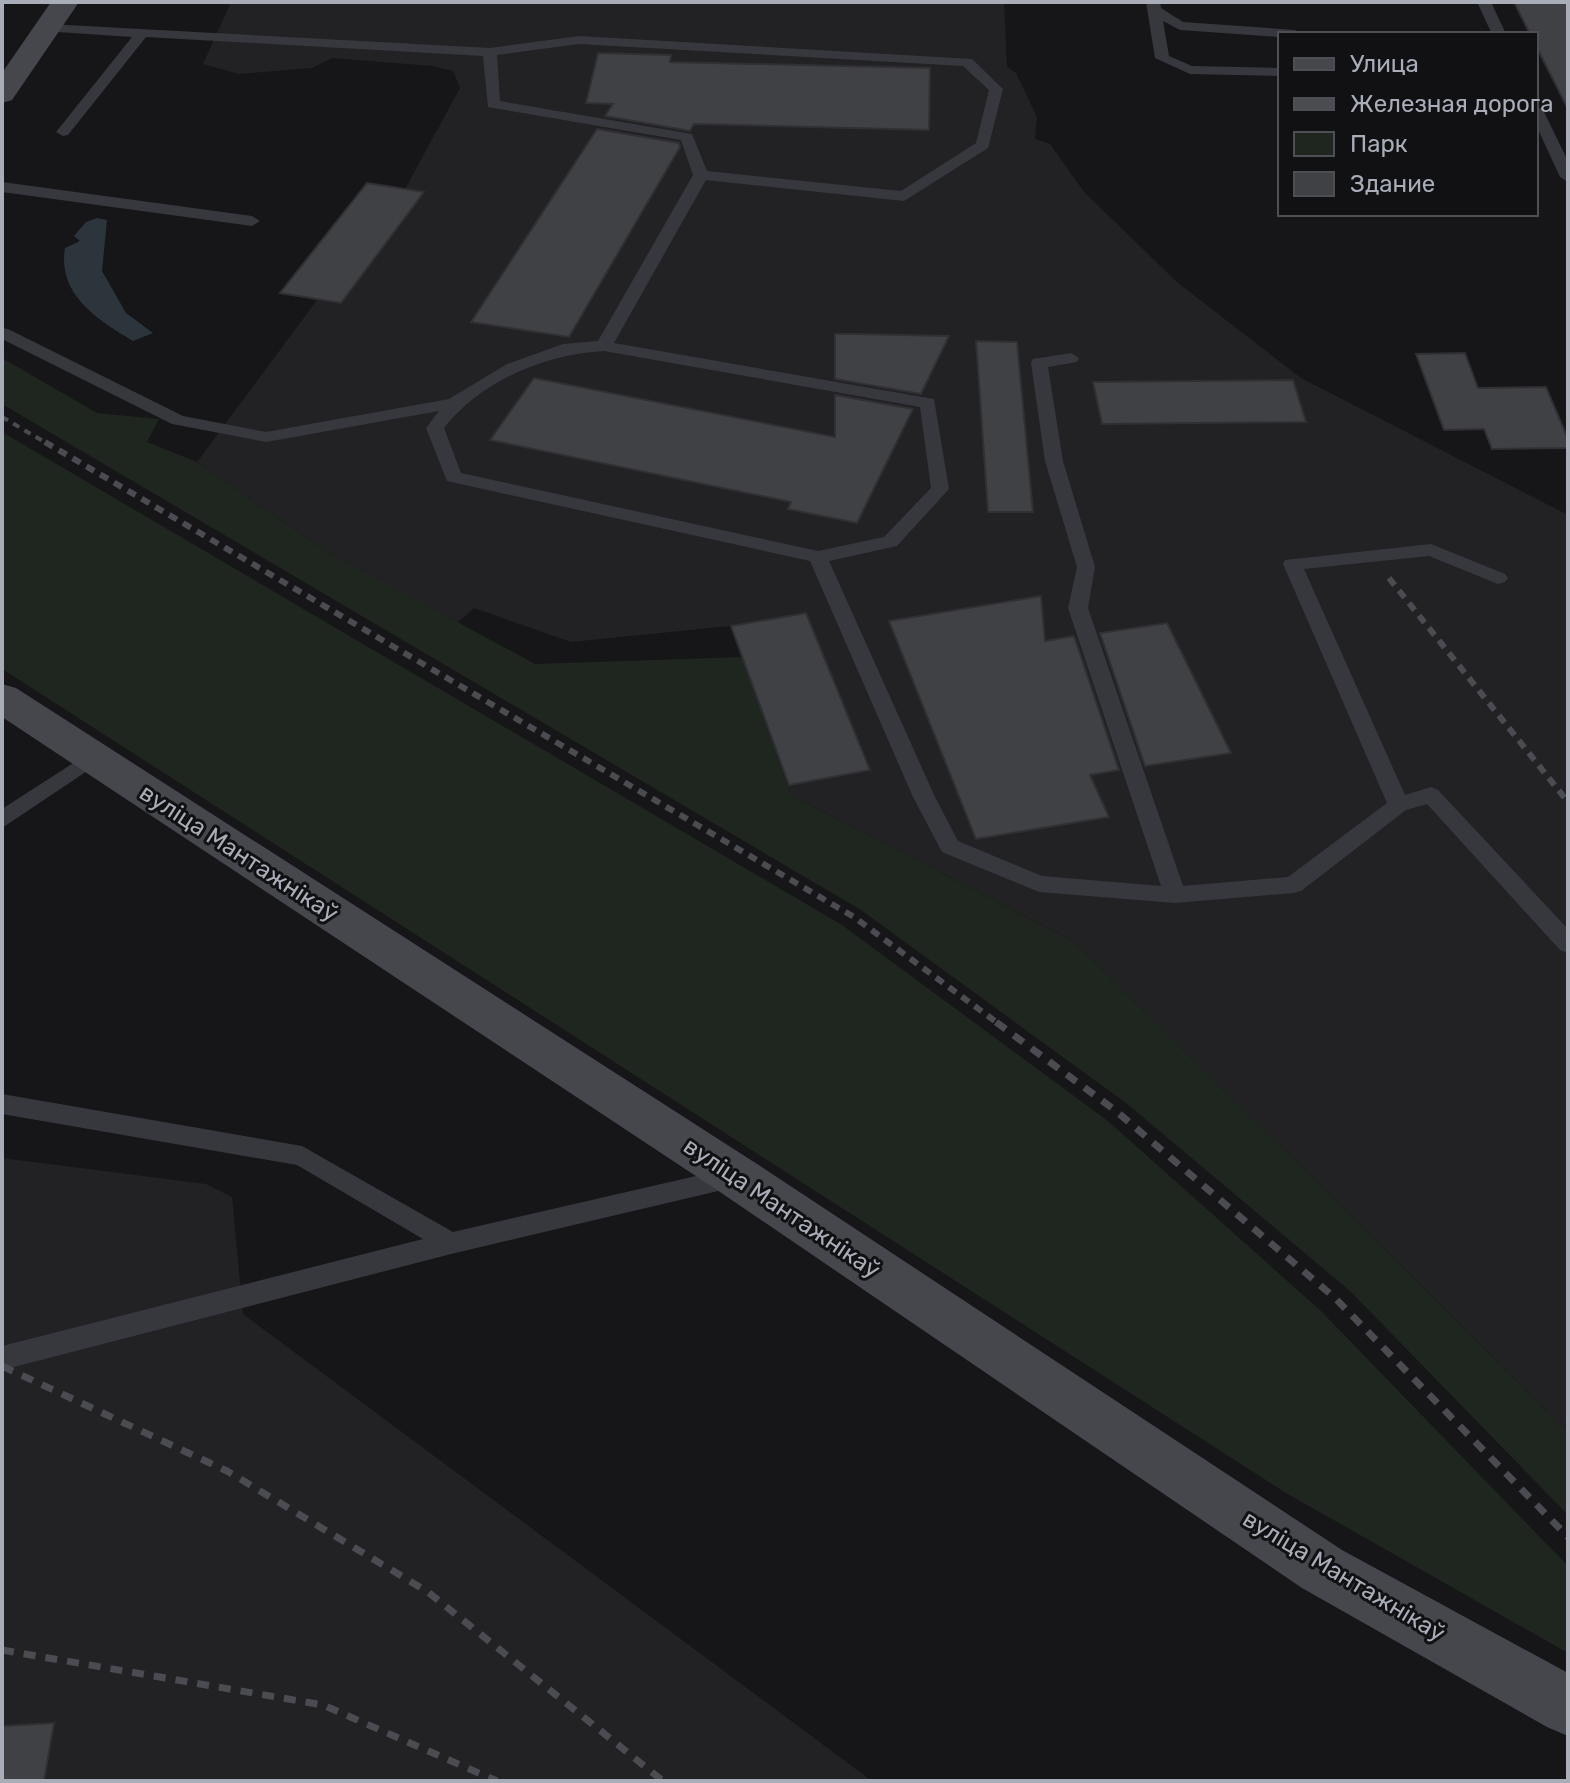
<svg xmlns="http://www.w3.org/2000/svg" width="1570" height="1783" viewBox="0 0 1570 1783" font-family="Rubik,sans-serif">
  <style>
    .built { fill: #222225 }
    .green { fill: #1e261f }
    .water { fill: #2c353c }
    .building { fill: #404145; stroke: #303034; stroke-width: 2 }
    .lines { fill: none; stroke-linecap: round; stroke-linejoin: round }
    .lane { fill: #37383d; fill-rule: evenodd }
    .secondary { fill: #45474d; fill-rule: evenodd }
    .rail-far2 { stroke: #4a4c52; stroke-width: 4; stroke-dasharray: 7 6; stroke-linecap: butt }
    .rail-far1 { stroke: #4a4c52; stroke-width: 6; stroke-dasharray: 9 7; stroke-linecap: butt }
    .rail { stroke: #4a4c52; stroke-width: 7; stroke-dasharray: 12 10; stroke-linecap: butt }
    .labels { text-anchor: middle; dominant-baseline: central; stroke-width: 6; stroke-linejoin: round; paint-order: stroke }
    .street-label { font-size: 24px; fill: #a8adb8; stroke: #111113 }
  </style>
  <rect width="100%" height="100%" fill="#161618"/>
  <path class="built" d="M 231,2 L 1004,2 L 1007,67 L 1016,73 L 1037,117 L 1035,139 L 1050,144 L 1084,192 L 1178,283 L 1301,378 L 1568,515 L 1568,1431 L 1073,941 L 791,795 L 730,626 L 571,642 L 474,608 L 457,623 L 323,549 L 197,462 L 317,300 L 280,293 L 367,183 L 405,189 L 460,88 L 453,71 L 432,66 L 332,58 L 312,68 L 239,74 L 203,64 Z
    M 2,1158 L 206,1184 L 232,1197 L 243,1314 L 872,1781 L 2,1781 Z"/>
  <path class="green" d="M 2,358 L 97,413 L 159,419 L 147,442 L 197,462 L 323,549 L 535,664 L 742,657 L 791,795 L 1073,941 L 1568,1431 L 1568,1515 L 1350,1291 L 1126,1103 L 861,910 L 2,404 Z
    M 2,432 L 842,925 L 1108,1121 L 1321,1311 L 1568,1566 L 1568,1653 L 1286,1493 L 2,669 Z"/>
  <path class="water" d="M 97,218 L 107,220 L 102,271 L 126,313 L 153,333 L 133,341 C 98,320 57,295 65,248 L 80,241 L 74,236 L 86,222 Z"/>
  <path class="building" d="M 1514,2 L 1568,2 L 1568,109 L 1536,46 L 1536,34 L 1530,34 Z
    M 598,53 L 671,55 L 670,62 L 930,68 L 929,130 L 694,124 L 690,131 L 605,116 L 613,104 L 586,103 Z
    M 597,129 L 679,143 L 680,147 L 569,337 L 471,322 Z
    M 367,183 L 424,192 L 341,303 L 280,293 Z
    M 835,334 L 858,334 L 949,336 L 921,394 L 835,379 Z
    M 976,341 L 1017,342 L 1033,512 L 988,512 Z
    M 1465,353 L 1478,388 L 1546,387 L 1568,439 L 1568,448 L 1492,449 L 1484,429 L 1444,430 L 1416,354 Z
    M 534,378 L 835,437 L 835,395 L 913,409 L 857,523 L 788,509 L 791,502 L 490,440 Z
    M 1293,380 L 1306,422 L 1102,424 L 1093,382 Z
    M 1041,596 L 1045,641 L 1074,636 L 1119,770 L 1090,775 L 1109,817 L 976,839 L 889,621 Z
    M 806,613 L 870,770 L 789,785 L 731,626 Z
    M 1167,623 L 1231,753 L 1145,766 L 1100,633 Z
    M 54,1723 L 44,1781 L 2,1781 L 2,1726 Z"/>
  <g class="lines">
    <path class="lane" d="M 1146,2 L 1160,2 L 1161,8 L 1183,22 L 1295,30 L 1302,34 L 1280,34 L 1280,37 L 1180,30 L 1163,21 L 1169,56 L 1192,66 L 1280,68 L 1280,76 L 1190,74 L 1155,58 Z
      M 1477,2 L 1491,2 L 1506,34 L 1492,34 Z
      M 48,24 L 490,48 L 579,36 L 972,59 L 1003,89 L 988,148 L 904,201 L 706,180 L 614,343 L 934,399 L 949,489 L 897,546 L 829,561 L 935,797 L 958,841 L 1042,876 L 1161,886 L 1068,608 L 1077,567 L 1045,461 L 1031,363 L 1033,359 L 1071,353 L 1079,358 L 1077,362 L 1048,367 L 1063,461 L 1095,567 L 1088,608 L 1183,886 L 1288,877 L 1387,803 L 1283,564 L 1285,560 L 1431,544 L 1505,574 L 1508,578 L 1505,582 L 1498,584 L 1429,556 L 1304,569 L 1405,795 L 1431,787 L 1438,790 L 1568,929 L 1568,953 L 1560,950 L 1427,804 L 1406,810 L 1301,891 L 1293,893 L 1175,903 L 1039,892 L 942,852 L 913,797 L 810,561 L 447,481 L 426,428 L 439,411 L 266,442 L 172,424 L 2,339 L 2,328 L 8,329 L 183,416 L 266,432 L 449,399 L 507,364 L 563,344 L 598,341 L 693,175 L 681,140 L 488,107 L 483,56 L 146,37 L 68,135 L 63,136 L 56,132 L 132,37 L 43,31 L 41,28 ZM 579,44 L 963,66 L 989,90 L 976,143 L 901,191 L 707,171 L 692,134 L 500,101 L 497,55 ZM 604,351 L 920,407 L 931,488 L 884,537 L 818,551 L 461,473 L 444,428 C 480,381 546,354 604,351 Z
      M 1536,106 L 1543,110 L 1568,161 L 1568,182 L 1560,177 L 1536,125 Z
      M 2,182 L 252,216 L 260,221 L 252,226 L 2,192 Z
      M 92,751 L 99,753 L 102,758 L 99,763 L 2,828 L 2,809 Z
      M 2,1094 L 302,1146 L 453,1232 L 735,1167 L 744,1170 L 747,1177 L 744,1184 L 735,1187 L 451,1254 L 2,1370 L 2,1346 L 423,1239 L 297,1165 L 2,1114 Z"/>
    <path class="secondary" d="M 51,2 L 79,2 L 12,100 L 2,103 L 2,73 Z
      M 2,684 L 16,688 L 754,1162 L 1342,1550 L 1568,1673 L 1568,1736 L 1547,1727 L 1302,1588 L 720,1192 L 2,717 Z"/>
    <path class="rail-far2" d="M 2,417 L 48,444"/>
    <path class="rail-far1" d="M 45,442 L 854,917 L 999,1024
      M 1389,578 L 1568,802"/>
    <path class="rail" d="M 996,1022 L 1116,1111 L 1335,1298 L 1568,1537
      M 2,1366 L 227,1471 L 428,1592 L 663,1781
      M 2,1650 L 323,1705 L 497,1781"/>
  </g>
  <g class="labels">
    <g class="street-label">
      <text transform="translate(239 853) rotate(33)">вуліца Мантажнікаў</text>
      <text transform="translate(782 1208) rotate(34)">вуліца Мантажнікаў</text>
      <text transform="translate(1344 1576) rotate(31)">вуліца Мантажнікаў</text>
    </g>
  </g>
  <rect width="1570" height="1783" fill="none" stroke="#a8adb8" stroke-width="8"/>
  <rect x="1278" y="32" width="260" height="184" fill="#111113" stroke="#4d4f55" stroke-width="2"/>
  <rect x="1294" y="58" width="40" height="12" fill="#45474d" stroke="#4d4f55" stroke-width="2"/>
  <text x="1350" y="72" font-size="24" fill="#a8adb8">Улица</text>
  <rect x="1294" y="98" width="40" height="12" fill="#4a4c52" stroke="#4d4f55" stroke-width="2"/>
  <text x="1350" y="112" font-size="24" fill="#a8adb8">Железная дорога</text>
  <rect x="1294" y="132" width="40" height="24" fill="#1e261f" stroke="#4d4f55" stroke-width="2"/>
  <text x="1350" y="152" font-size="24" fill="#a8adb8">Парк</text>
  <rect x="1294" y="172" width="40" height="24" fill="#404145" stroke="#4d4f55" stroke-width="2"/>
  <text x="1350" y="192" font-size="24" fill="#a8adb8">Здание</text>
</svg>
